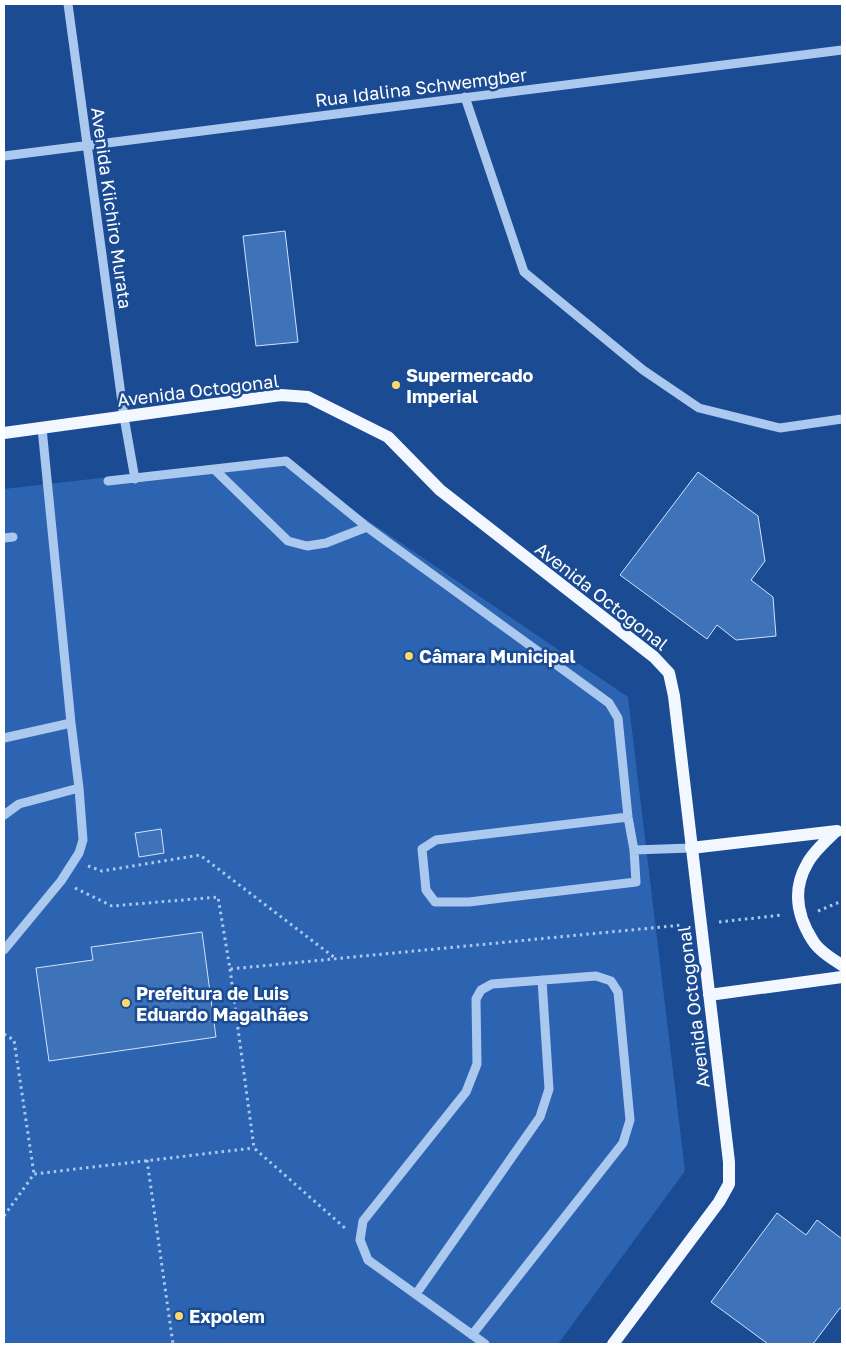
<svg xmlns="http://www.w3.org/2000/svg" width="846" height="1348" viewBox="0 0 846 1348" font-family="'Golos Text',sans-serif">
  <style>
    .green { fill: #2d64b1 }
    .building { fill: #3e72b9; stroke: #d1e3fb }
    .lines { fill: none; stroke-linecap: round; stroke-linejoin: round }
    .path { stroke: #abc8ef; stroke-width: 3; stroke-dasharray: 2.5 4; stroke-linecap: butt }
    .minor { stroke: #abc8ef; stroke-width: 9 }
    .major { stroke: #f3f7ff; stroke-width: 12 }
    .poi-dot { fill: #ffd869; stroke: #1a4b93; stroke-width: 2 }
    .labels { text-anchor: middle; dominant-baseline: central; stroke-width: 5; stroke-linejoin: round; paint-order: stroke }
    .street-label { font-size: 18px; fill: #fff; stroke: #1a4b93 }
    .poi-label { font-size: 18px; font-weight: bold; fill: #fff; stroke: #1a4b93; text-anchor: start }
  </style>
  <rect width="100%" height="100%" fill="#1a4b93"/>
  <path class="green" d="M 276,458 L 628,697 L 685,1171 L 558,1344 L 4,1344 L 4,489 Z"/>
  <path class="building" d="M 285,231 L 298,342 L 256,346 L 243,236 Z
    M 698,472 L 758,516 L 765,561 L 751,580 L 773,597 L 776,636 L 736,640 L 717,625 L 707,639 L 620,575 Z
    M 161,829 L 164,853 L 139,857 L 135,833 Z
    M 202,932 L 216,1037 L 49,1061 L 36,968 L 93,960 L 91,947 Z
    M 777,1213 L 806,1235 L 817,1220 L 842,1239 L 842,1309 L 840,1308 L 813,1344 L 768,1344 L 711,1302 Z"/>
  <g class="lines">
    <path class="path" d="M 88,866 L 102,871 L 200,855 L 335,958
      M 75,888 L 112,906 L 218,897 L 230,969 L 682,925
      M 818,911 L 842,901
      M 719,922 L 782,915
      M 230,969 L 254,1148 L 345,1228
      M 4,1034 L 14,1040 L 34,1174
      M 147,1160 L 173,1344
      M 4,1216 L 34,1174 L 254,1148"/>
    <path class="minor" d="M 68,4 L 124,417 L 135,479
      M 465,97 L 524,272 L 643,370 L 699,408 L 780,428 L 842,419
      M 4,156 L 842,50
      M 214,469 L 288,541 L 307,546 L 326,543 L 367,527
      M 108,481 L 286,461 L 367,527 L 609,703 L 618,718 L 628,817 L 634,850 L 636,882 L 469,902 L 435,902 L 426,890 L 422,849 L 436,840 L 628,817
      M 4,538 L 13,537
      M 4,738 L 71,723
      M 4,815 L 19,804 L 79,788
      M 634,850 L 691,848
      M 4,950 L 61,881 L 79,853 L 83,840 L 79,788 L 71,723 L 42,428
      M 416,1294 L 540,1117 L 549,1089 L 542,980
      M 472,1335 L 623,1143 L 630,1120 L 618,992 L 611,981 L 596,976 L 492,984 L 481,990 L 476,999 L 477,1064 L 466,1092 L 363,1221 L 360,1240 L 368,1260 L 485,1344"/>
    <path class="major" d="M 4,433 L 281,395 L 308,397 L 388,437 L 440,490 L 654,657 L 669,673 L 674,696 L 729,1162 L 729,1184 L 719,1202 L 613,1344
      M 835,832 C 826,841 813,852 807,864 C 792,890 797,916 813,941 C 819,951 832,959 842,965
      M 691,848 L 837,831
      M 709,995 L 842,977"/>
  </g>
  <g class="poi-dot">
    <circle cx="396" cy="385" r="5"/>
    <circle cx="409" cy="656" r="5"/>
    <circle cx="126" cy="1003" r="5"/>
    <circle cx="179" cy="1316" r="5"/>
  </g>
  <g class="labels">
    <g class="street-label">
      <text transform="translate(421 87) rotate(-7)">Rua Idalina Schwemgber</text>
      <text transform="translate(112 208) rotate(82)">Avenida Kiichiro Murata</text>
      <text transform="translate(198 390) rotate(-7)">Avenida Octogonal</text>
      <text transform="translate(602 596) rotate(38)">Avenida Octogonal</text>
      <text transform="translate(693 1007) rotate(-97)">Avenida Octogonal</text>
    </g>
    <g class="poi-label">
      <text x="406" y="375">Supermercado<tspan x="406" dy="21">Imperial</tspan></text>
      <text x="419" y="656">Câmara Municipal</text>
      <text x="136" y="993">Prefeitura de Luis<tspan x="136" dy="21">Eduardo Magalhães</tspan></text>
      <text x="189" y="1316">Expolem</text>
    </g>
  </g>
  <rect width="846" height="1348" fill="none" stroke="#ffffff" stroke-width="10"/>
</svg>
